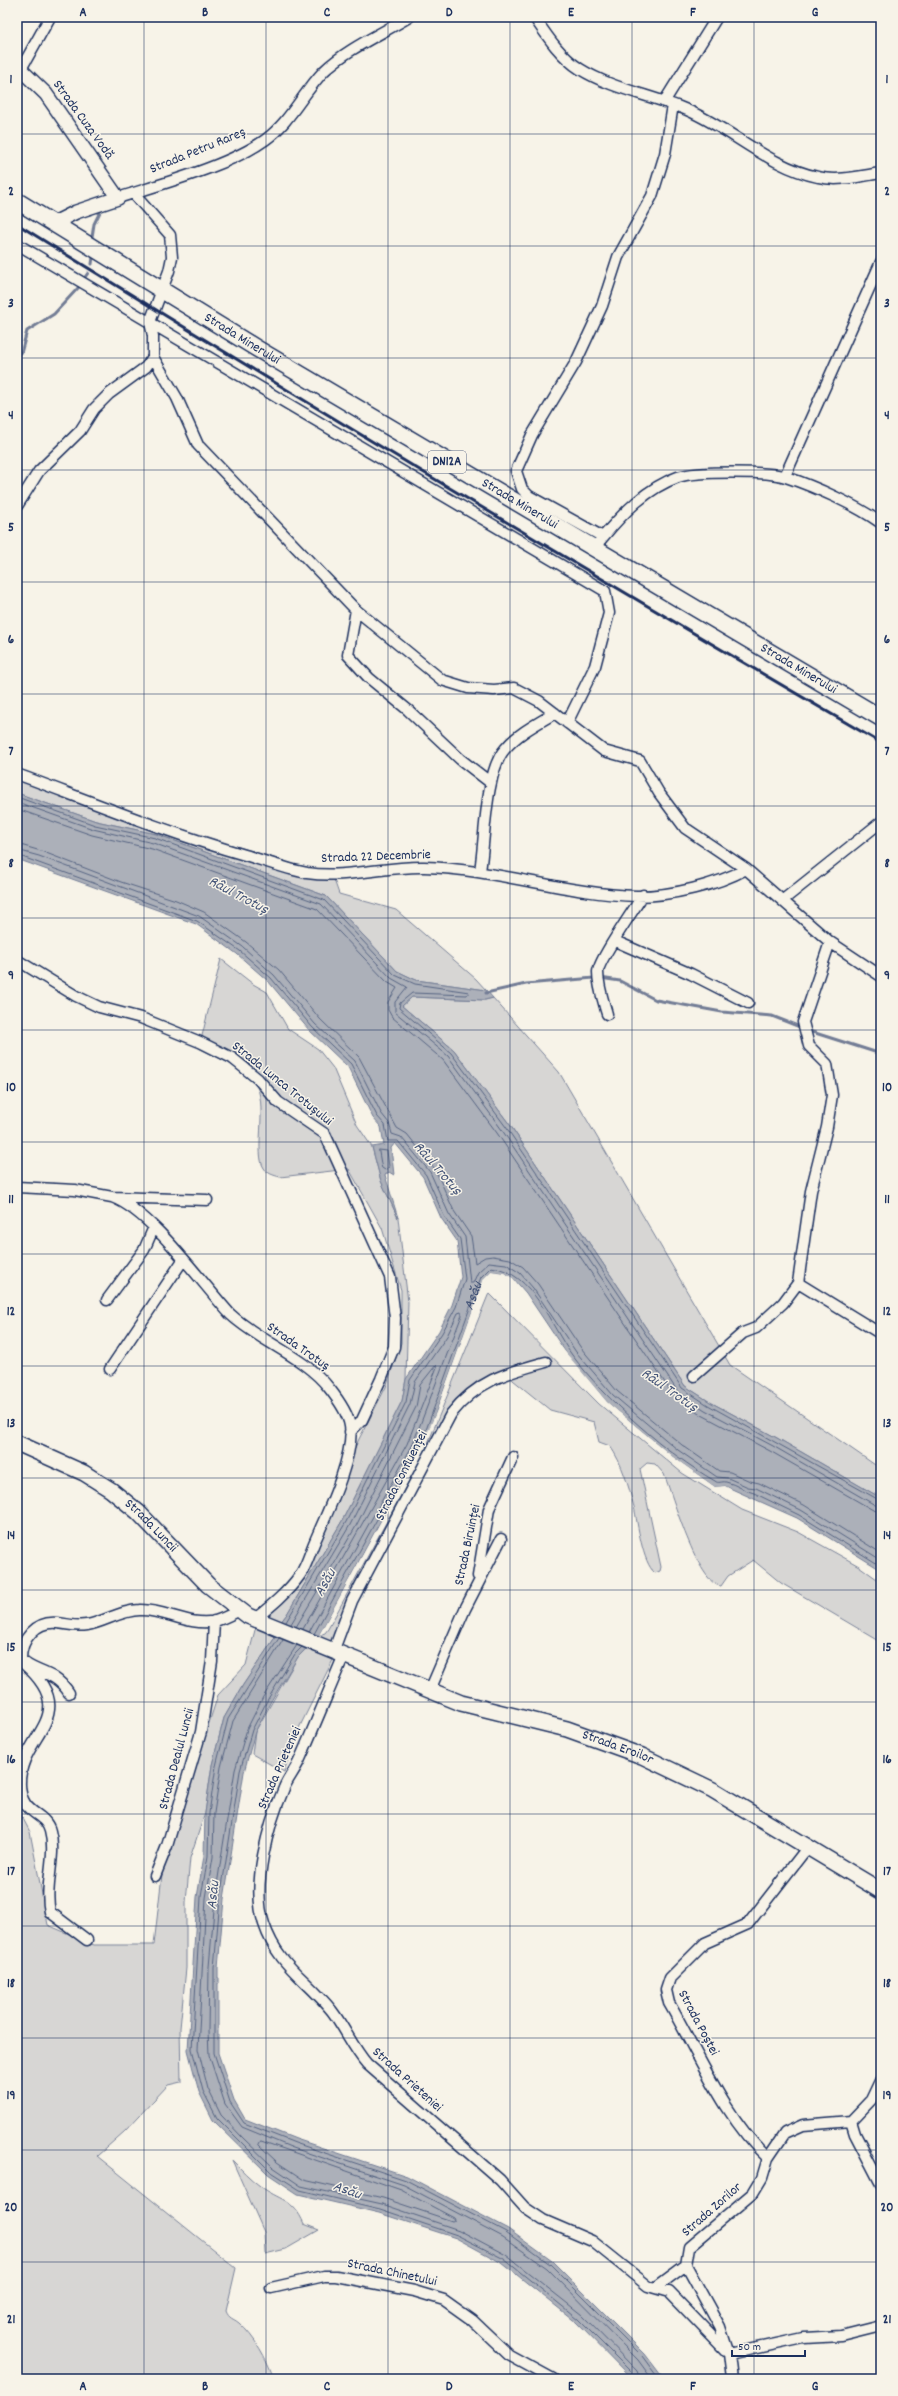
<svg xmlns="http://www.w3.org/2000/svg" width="898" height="2396" viewBox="0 0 898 2396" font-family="Dekko,sans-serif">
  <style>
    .green { fill: #d7d6d4; stroke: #798299 }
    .water { fill: #acb0b9; stroke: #727c95 }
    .pier { fill: #f7f3e8 }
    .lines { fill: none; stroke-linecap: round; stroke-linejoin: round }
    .shore { stroke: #556382; stroke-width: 1 }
    .stream { stroke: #727c95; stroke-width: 3 }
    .minor-casing { stroke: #1b2f5e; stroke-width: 13 }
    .tertiary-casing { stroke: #1b2f5e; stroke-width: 16 }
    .secondary-casing { stroke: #1b2f5e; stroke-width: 18 }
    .primary-casing { stroke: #1b2f5e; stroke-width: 19 }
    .minor { stroke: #f7f3e8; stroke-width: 10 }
    .tertiary { stroke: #f7f3e8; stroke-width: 13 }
    .secondary { stroke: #f7f3e8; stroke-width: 15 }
    .primary { stroke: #f7f3e8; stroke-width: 16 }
    .rail { stroke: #1b2f5e; stroke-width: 3 }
    .grid { fill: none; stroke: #1b2f5e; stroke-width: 1; stroke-opacity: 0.55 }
    .labels { text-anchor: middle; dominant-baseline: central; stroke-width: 3; stroke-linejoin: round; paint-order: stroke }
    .shield { fill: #f7f3e8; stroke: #5d6a87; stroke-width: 1 }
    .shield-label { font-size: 13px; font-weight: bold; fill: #1b2f5e }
    .street-label { font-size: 14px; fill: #1b2f5e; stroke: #f7f3e8 }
    .water-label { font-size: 15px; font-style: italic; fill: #465679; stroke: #f7f3e8 }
    .neatline { fill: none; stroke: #1b2f5e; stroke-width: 1.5 }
    .grid-label { font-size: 13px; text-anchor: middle; font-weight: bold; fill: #1b2f5e }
  </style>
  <rect width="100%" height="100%" fill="#f7f3e8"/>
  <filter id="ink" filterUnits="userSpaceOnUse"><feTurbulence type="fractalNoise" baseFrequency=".025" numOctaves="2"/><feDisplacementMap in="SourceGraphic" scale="8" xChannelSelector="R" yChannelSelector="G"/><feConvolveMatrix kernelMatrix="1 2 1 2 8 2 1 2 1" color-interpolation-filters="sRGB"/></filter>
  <g filter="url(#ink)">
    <path class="green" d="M 17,769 L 158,821 L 333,877 L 339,894 L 396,910 L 476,979 L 486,990 L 416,980 L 397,971 L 326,896 L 156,834 L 96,821 L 17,793 Z
      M 221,959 L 253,984 L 267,992 L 288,1029 L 318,1049 L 333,1068 L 357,1125 L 372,1147 L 381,1181 L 398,1218 L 408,1302 L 406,1379 L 402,1401 L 342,1521 L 287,1614 L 280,1623 L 274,1639 L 243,1685 L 224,1718 L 212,1765 L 205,1813 L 190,1858 L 186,1902 L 186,1968 L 180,2028 L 181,2082 L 168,2085 L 125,2131 L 97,2156 L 236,2268 L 226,2311 C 229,2319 233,2318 239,2323 C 255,2337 267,2359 274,2379 L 17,2379 L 17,1807 L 30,1832 L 48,1925 L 94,1945 L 154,1945 L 163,1866 L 218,1695 L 246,1665 L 255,1630 L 268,1616 L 272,1602 L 297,1571 L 359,1439 L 386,1387 L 401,1343 L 401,1290 L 382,1228 L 349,1169 L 280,1177 C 273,1175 268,1174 264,1168 C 254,1154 267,1108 257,1087 C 249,1071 214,1056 199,1048 Z
      M 412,997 L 485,1000 L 493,998 L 559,1072 L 730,1365 L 881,1469 L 881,1498 L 777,1438 L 710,1402 L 685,1386 L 510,1125 L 454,1050 L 402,1006 Z
      M 489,1293 L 599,1404 L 682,1473 L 742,1510 L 798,1532 L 859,1566 L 881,1582 L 881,1642 L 781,1583 L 753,1560 L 728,1576 L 721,1586 C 698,1585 672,1494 664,1474 L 655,1464 L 647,1463 L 640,1469 L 661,1567 L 660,1571 L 655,1573 C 642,1562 638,1524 634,1507 C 629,1487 622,1463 610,1446 L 599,1442 L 594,1422 L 550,1410 L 508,1376 L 481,1391 L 455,1415 L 357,1601 L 338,1650 L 297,1732 L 284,1772 L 252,1754 L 255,1732 L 298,1657 L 319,1635 L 325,1633 L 328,1629 L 424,1453 Z
      M 232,2160 C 241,2169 250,2179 260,2186 C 280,2201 293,2198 304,2224 L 319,2230 L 286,2249 L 265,2254 L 264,2232 Z"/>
    <path class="water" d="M 17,793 L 96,821 L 156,834 L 326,896 L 397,971 L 416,980 L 486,990 L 493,998 L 485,1000 L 412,997 L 402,1006 L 454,1050 L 510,1125 L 685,1386 L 710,1402 L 777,1438 L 881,1498 L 881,1570 L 797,1518 L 725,1486 L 715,1487 L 673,1457 L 607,1402 L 569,1357 L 526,1293 L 513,1278 L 504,1273 L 491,1271 L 484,1278 L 429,1431 L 319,1635 L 298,1657 L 271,1701 L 255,1732 L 244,1772 L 224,1899 L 218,1968 L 218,2053 L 234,2100 L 245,2119 L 296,2139 L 407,2176 L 508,2229 L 552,2261 L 645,2354 L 664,2379 L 632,2379 L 576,2322 L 502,2263 L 456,2238 L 379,2213 L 298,2194 L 268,2174 L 213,2120 L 199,2092 L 188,2050 L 197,1897 L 204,1856 L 205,1813 L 212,1765 L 224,1718 L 243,1685 L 274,1639 L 280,1623 L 287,1614 L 342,1521 L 402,1401 L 406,1379 L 439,1331 L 452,1305 L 461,1277 L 457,1241 L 441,1218 L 423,1177 L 395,1143 L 391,1148 L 394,1175 L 389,1172 L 385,1175 L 398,1218 L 381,1181 L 372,1147 L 384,1145 L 381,1127 L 373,1118 L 348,1067 L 309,1030 L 268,981 L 237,954 L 196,924 L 17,859 Z"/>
    <path class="pier" d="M 491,1271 L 504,1273 L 513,1278 L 525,1294 L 529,1300 L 512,1280 L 503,1275 L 492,1273 L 486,1279 L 431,1432 L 322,1634 L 319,1635 L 420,1450 L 437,1410 L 484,1278 Z
      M 557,1342 L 607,1402 L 673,1457 L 715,1487 L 725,1486 L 747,1498 L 725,1488 L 714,1488 L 671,1459 L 605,1403 L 567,1358 Z"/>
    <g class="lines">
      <g class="shore">
        <path d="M 17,797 L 95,825 L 155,838 L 324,900 L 395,975 L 415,984 L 469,992 L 467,995 L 412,993 L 400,1003 L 399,1008 L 451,1053 L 506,1127 L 682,1388 L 708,1405 L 881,1501"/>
        <path d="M 17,802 L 93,829 L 153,843 L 321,904 L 391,978 L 407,987 L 395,1002 L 395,1012 L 448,1056 L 502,1130 L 678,1392 L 705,1410 L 773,1446 L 875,1505 L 881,1506"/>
        <path d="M 17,809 L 92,835 L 152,849 L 317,909 L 387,982 L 397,988 L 388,1002 L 388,1010 L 392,1017 L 443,1060 L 497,1133 L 674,1396 L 702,1415 L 770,1451 L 873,1510 L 881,1512"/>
        <path d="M 17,844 L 41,851 L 121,882 L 176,900 L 204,912 L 246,942 L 279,970 L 320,1019 L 359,1057 L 397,1128 L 407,1134 L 435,1169 L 454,1211 L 471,1236 L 475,1263 L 485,1257 L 493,1256 L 510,1259 L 523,1267 L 538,1284 L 581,1348 L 617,1391 L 682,1445 L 719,1471 L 730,1472 L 750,1481 L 759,1483 L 804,1505 L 881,1553"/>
        <path d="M 17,850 L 39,856 L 199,916 L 243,947 L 274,975 L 315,1024 L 355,1061 L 381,1113 L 389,1123 L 392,1134 L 401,1137 L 430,1172 L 449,1214 L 465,1237 L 470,1283 L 473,1283 L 478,1272 L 489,1262 L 506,1264 L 520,1273 L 533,1288 L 576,1352 L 613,1395 L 678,1450 L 717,1477 L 728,1478 L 748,1487 L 756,1488 L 801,1510 L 881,1560"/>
        <path d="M 17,855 L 197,921 L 240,951 L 271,978 L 312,1027 L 351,1064 L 377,1116 L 385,1125 L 388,1141 L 398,1141 L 426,1175 L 444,1216 L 460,1239 L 465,1279 L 456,1307 L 442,1333 L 410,1380 L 406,1402 L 346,1522 L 286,1622"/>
        <path d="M 379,1150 L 387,1151 L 389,1167 L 385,1170 L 382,1168 Z"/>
        <path d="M 291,1624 L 350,1525 L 410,1404 L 415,1382 L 447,1336 L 458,1313 L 461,1312 L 462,1315 L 412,1446 L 309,1632"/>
        <path d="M 296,1627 L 355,1528 L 416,1407 L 420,1385 L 436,1365 L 437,1367 L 407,1444 L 303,1629"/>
        <path id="s1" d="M 314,1634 L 426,1430 L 481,1277 L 491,1267 C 533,1272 550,1325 572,1355 C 605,1399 667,1454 715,1481 C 718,1484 722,1481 726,1482 C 736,1484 744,1491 754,1493 L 799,1515 L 881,1566"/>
        <path d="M 279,1638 L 228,1719 L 216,1766 L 209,1813 L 208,1856 L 201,1897 L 192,2049 L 203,2091 L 217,2118 L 270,2171 L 300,2190 L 380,2209 L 457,2235 L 504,2259 L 578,2319 L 634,2375 L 635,2379"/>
        <path d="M 283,1640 L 233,1721 L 221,1767 L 214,1813 L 213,1857 L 206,1898 L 198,2049 L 208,2089 L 221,2115 L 243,2138 L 273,2167 L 301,2186 L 382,2204 L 459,2230 L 506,2255 L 582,2315 L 637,2371 L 640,2379"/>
        <path d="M 297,1645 L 263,1697 L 247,1729 L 235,1770 L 222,1852 L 215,1898 L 209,1967 L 208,2031 L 209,2055 L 225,2104 L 242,2127 L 293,2148 L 404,2185 L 503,2237 L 547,2268 L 638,2360 L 652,2379"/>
        <path d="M 302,1647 L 295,1654 L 268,1699 L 252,1730 L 240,1771 L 220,1899 L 214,1968 L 214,2053 L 230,2102 L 244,2123 L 295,2143 L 406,2180 L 506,2232 L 550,2264 L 642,2356 L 659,2379"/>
        <path d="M 261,2141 L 401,2190 L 454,2218 L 455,2220 L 452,2221 L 383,2198 L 304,2180 L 277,2162 L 259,2145 Z"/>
      </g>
      <path class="stream" d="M 92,237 L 94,224 L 102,208
        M 92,264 L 93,257
        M 83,280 L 88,273
        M 17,352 L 21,353 L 27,331 L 54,314 L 78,288
        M 600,978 L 620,981 L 656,1000 L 722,1012 L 772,1016 L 800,1027
        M 486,993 L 526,984 L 594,978
        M 809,1031 L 881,1054"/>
      <defs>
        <path id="minor" d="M 534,17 C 547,36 560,56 580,69 C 612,89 651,95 687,110 C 732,129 769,167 818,177 C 838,182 861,176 881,173
          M 21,69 L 50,17
          M 664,102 L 717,17
          M 133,193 L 170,235 L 172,257 L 169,271 L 150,322 L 153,336 L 153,357 L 177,398 L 198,445 L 356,610 L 442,680 L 468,688 L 494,690 L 514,688 L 539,701 L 604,751 L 640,761 L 659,793 L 685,828 L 746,869 L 830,942 L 881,976
          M 118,198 C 161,184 229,166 265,140 C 290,122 303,93 324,71 C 347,49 381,34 409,17
          M 17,244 L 605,591 L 609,613 L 595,666 L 567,723
          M 785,476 L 881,262
          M 17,506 L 39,471 L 80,431 L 94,409 L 109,394 L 146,367 L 153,357
          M 603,537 C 623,513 647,488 678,477 C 696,471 768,471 786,477 C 816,487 856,505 881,523
          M 593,549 L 603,537 L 529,496 L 522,489 L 516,471 L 532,435 L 576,362 L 602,306 L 618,257 L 652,196 L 665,154 L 673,105
          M 356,610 L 348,655 L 369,678 L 408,710 L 460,759 L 491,783
          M 17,774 C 92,802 168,833 245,855 C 265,861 286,869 307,873 C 346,879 385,866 424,867 C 496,869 566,894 637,896 C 671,896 717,885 746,869
          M 480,871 C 485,841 485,771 505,749 C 517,734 538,723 555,713
          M 783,900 L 881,822
          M 615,941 L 691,974 L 748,1003
          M 17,960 L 76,996 L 99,1007 L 141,1018 L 200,1042 L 232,1058 L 258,1079 L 278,1102 L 325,1134 L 390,1277 L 395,1318 L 394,1347 L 381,1379 L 362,1420 L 350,1432
          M 607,1014 C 603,1000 598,986 598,972 C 598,961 635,908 643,895
          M 17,1187 L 75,1190 L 112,1197 L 207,1200
          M 112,1197 C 152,1212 200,1281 230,1314 C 260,1342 304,1356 329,1388 C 337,1398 348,1413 350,1426 C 355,1455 327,1513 315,1541 C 310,1552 307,1565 300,1575 C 288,1592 271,1606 255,1619
          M 798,1283 L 881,1334
          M 107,1300 L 144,1250 L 154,1227
          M 110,1369 L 183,1260
          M 694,1376 L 743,1333 L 756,1328 L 783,1303 L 798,1283 L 811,1191 L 827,1127 L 832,1095 L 827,1064 L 809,1046 L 803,1022 L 830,942
          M 478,1576 L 489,1509 L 513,1457
          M 333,1652 L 352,1601 L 451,1414 C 478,1380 506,1373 546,1362
          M 344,1655 C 329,1690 315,1725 300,1759 C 296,1769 288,1778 284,1788 C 268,1825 251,1885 264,1924 C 278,1966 307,1979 332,2011 C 345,2028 353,2048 367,2064 L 500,2180 L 525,2208 L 543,2220 L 592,2241 L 648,2286 L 669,2292 L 729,2354
          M 24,1664 C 84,1717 18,1735 20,1785 C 21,1816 45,1811 50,1831 C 57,1855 44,1885 50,1912 L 87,1940
          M 430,1690 L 465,1609 L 501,1539
          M 69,1693 C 54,1669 31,1673 21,1659 C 21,1639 36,1621 57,1623 C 68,1624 76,1627 87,1625 C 105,1622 121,1610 140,1610 C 164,1609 190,1627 215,1621 C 223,1619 232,1614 240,1610
          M 155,1876 L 167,1846 L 201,1732 L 212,1661 L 214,1621
          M 881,2079 L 871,2100 L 851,2121 L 855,2134 L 881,2184
          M 768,2158 C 726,2120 698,2053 669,2003 L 666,1990 L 670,1978 L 705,1943 L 748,1924 L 807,1848
          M 271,2288 L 324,2276 L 336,2276 L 414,2291 L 444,2300 L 472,2320 L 509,2355 L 553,2379
          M 655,2288 L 686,2265
          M 729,2354 L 804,2338 L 841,2336 L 881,2326
          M 732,2379 L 729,2354 L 720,2327 L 686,2265 L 689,2247 L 753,2193 L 762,2178 L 768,2158 L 785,2133 L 803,2125 L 851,2121"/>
        <path id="tertiary" d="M 17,66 L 46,94 L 118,198 L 76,212 L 54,223"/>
        <g id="secondary">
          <path id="s2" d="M 17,1443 L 84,1473 L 111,1490 L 138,1512 L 208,1585 L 248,1616 L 461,1703 L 567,1729 L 642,1756 L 713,1790 L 881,1891"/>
        </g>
        <g id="primary">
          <path id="s3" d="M 17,201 L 256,348 L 881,718"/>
        </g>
      </defs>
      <use href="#minor" class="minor-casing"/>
      <use href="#tertiary" class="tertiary-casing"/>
      <use href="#secondary" class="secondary-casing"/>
      <use href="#primary" class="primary-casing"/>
      <use href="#minor" class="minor"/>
      <use href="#tertiary" class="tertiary"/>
      <use href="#secondary" class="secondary"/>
      <use href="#primary" class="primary"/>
      <path class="rail" d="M 17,224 C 302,401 591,574 881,743"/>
    </g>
  </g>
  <path class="grid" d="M 144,17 L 144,2379M 266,17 L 266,2379M 388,17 L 388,2379M 510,17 L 510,2379M 632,17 L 632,2379M 754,17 L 754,2379M 17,134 L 881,134M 17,246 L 881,246M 17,358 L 881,358M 17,470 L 881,470M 17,582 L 881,582M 17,694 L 881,694M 17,806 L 881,806M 17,918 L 881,918M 17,1030 L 881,1030M 17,1142 L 881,1142M 17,1254 L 881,1254M 17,1366 L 881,1366M 17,1478 L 881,1478M 17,1590 L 881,1590M 17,1702 L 881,1702M 17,1814 L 881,1814M 17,1926 L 881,1926M 17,2038 L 881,2038M 17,2150 L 881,2150M 17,2262 L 881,2262"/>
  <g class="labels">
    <rect class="shield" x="428" y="451" width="38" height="22" rx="3"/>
    <g class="shield-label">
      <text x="447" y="462">DN12A</text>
    </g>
    <g class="street-label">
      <text transform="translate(83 120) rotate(54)">Strada Cuza Vodă</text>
      <text transform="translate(198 151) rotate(-22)">Strada Petru Rareș</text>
      <text stroke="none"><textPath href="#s3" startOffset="264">Strada Minerului</textPath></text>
      <text stroke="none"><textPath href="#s3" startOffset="587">Strada Minerului</textPath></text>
      <text stroke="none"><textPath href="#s3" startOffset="911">Strada Minerului</textPath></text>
      <text transform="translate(376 857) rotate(-2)">Strada 22 Decembrie</text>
      <text transform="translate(282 1084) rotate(39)">Strada Lunca Trotușului</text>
      <text transform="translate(298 1347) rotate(35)">Strada Trotuș</text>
      <text transform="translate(402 1476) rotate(-63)">Strada Confluenței</text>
      <text stroke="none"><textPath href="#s2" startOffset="159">Strada Luncii</textPath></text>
      <text transform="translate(468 1545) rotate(-78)">Strada Biruinței</text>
      <text stroke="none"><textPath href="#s2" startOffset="685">Strada Eroilor</textPath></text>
      <text transform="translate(177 1759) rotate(-75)">Strada Dealul Luncii</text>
      <text transform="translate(280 1768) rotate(-66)">Strada Prieteniei</text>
      <text transform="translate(698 2023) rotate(62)">Strada Poștei</text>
      <text transform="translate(407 2080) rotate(42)">Strada Prieteniei</text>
      <text transform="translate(712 2210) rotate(-41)">Strada Zorilor</text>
      <text transform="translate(392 2273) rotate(12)">Strada Chinetului</text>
    </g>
    <g class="water-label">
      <text transform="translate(238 896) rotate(28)">Râul Trotuș</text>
      <text transform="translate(437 1169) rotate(49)">Râul Trotuș</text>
      <text stroke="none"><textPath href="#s1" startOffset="375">Asău</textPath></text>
      <text transform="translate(669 1391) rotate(35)">Râul Trotuș</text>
      <text transform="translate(326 1583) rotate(-61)">Asău</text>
      <text transform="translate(214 1895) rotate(-84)">Asău</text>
      <text transform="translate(347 2191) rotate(20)">Asău</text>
    </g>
  </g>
  <rect width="898" height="2396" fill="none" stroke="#f7f3e8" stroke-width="44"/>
  <path d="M732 2350v6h73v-6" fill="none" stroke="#1b2f5e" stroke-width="2"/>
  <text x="738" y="2350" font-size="12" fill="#1b2f5e" stroke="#f7f3e8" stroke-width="3" paint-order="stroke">50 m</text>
  <rect x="22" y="22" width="854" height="2352" class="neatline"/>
  <g class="grid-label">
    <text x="83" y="16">A</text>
    <text x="205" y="16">B</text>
    <text x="327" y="16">C</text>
    <text x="449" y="16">D</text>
    <text x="571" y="16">E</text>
    <text x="693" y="16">F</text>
    <text x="815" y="16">G</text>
    <text x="11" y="83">1</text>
    <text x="887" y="83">1</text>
    <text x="11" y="195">2</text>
    <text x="887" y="195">2</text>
    <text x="11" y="307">3</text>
    <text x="887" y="307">3</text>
    <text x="11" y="419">4</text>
    <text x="887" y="419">4</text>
    <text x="11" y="531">5</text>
    <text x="887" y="531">5</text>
    <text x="11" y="643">6</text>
    <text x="887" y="643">6</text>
    <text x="11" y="755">7</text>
    <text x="887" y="755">7</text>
    <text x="11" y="867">8</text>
    <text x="887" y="867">8</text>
    <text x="11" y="979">9</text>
    <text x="887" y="979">9</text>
    <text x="11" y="1091">10</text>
    <text x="887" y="1091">10</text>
    <text x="11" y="1203">11</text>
    <text x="887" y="1203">11</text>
    <text x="11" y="1315">12</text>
    <text x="887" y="1315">12</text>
    <text x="11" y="1427">13</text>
    <text x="887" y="1427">13</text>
    <text x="11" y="1539">14</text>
    <text x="887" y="1539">14</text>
    <text x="11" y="1651">15</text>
    <text x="887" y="1651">15</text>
    <text x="11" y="1763">16</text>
    <text x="887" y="1763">16</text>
    <text x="11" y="1875">17</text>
    <text x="887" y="1875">17</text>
    <text x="11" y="1987">18</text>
    <text x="887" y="1987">18</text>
    <text x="11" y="2099">19</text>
    <text x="887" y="2099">19</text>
    <text x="11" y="2211">20</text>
    <text x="887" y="2211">20</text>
    <text x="11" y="2323">21</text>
    <text x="887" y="2323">21</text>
    <text x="83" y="2390">A</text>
    <text x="205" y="2390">B</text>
    <text x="327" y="2390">C</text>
    <text x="449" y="2390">D</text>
    <text x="571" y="2390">E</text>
    <text x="693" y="2390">F</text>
    <text x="815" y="2390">G</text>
  </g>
</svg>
